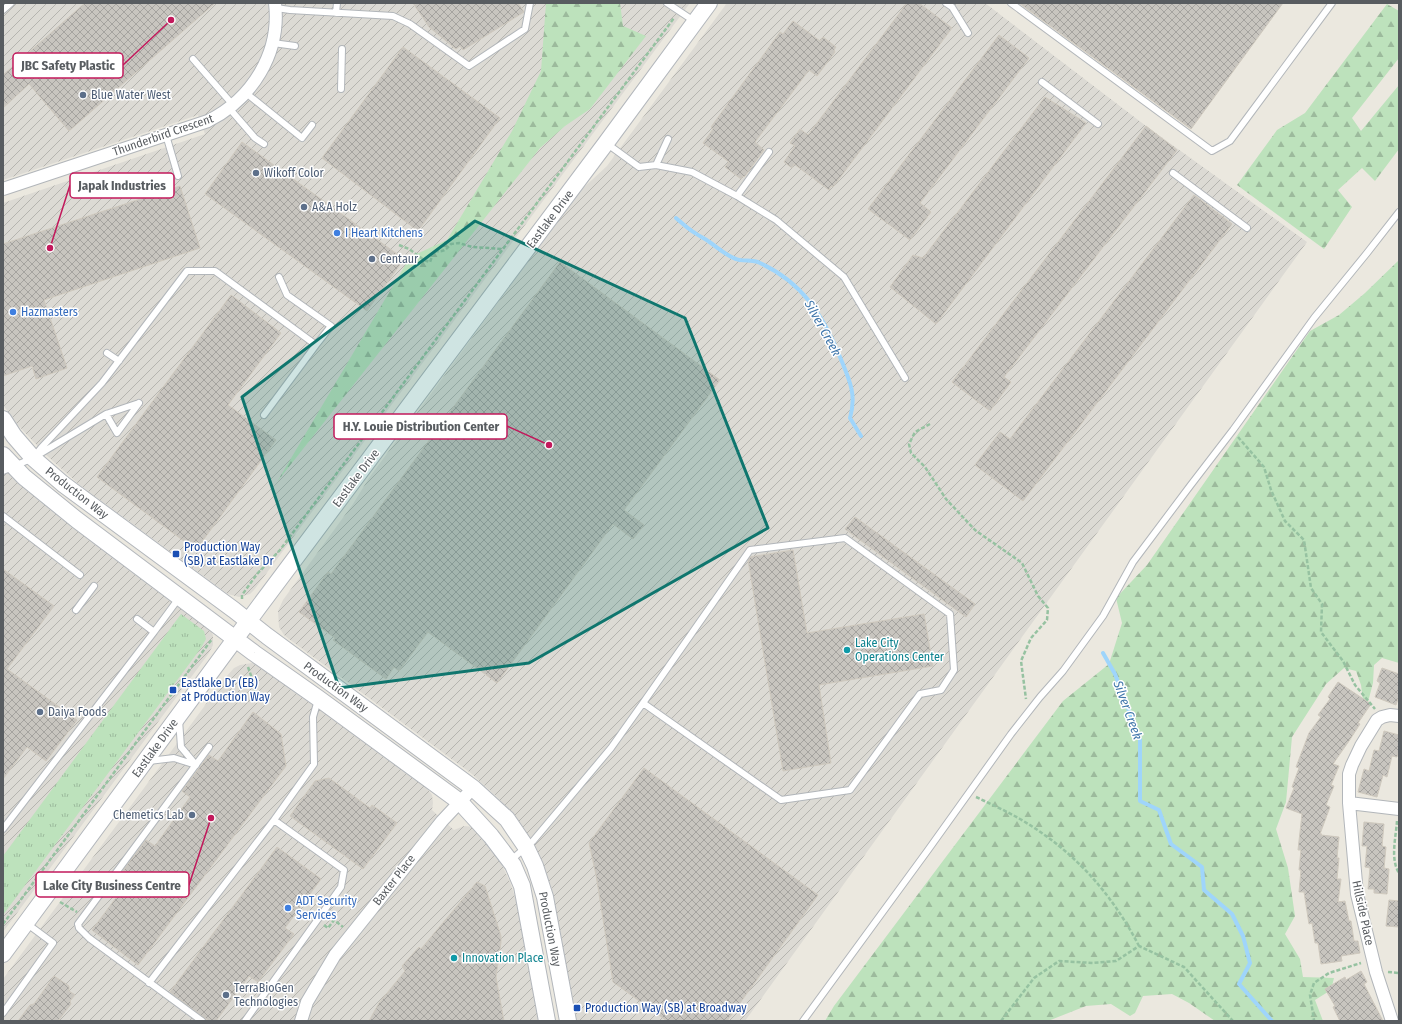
<svg xmlns="http://www.w3.org/2000/svg" width="1402" height="1024" viewBox="0 0 1402 1024" font-family="'Fira Sans Condensed',sans-serif">
  <style>
    .industrial { fill: url(#industrial-furrows) }
    .grass { fill: url(#grass-tufts) }
    .forest { fill: url(#forest-firs) }
    .lines { fill: none; stroke-linecap: round; stroke-linejoin: round }
    .stream { stroke: #9fd5fb; stroke-width: 4 }
    .building { fill: url(#building-cross-hatch); stroke: #cfc9be }
    .lane-casing { stroke: #b2b6ba; stroke-width: 8 }
    .street-casing { stroke: #b2b6ba; stroke-width: 14 }
    .secondary-casing { stroke: #b3b7bc; stroke-width: 18 }
    .path { stroke: #96c2a1; stroke-width: 2.5; stroke-dasharray: 4 2; stroke-linecap: butt }
    .lane { stroke: #fff; stroke-width: 6 }
    .street { stroke: #fff; stroke-width: 12 }
    .secondary { stroke: #fff; stroke-width: 16 }
    .marked { fill: #0f766e; fill-opacity: 0.2; stroke: #0f766e; stroke-width: 3; stroke-linejoin: round }
    .service-dot { fill: #5c6f8a; stroke: #fff; stroke-width: 1.5 }
    .shop-dot { fill: #3f7fe0; stroke: #fff; stroke-width: 1.5 }
    .transit-dot { fill: #1a4fb4; stroke: #fff; stroke-width: 1.5 }
    .culture-dot { fill: #0f9aa8; stroke: #fff; stroke-width: 1.5 }
    .labels { text-anchor: middle; dominant-baseline: central; stroke-width: 3; stroke-linejoin: round; paint-order: stroke }
    .service-label { font-size: 12px; fill: #4e5e75; stroke: #fff; text-anchor: start }
    .street-label { font-size: 12px; fill: #585c60; stroke: #fff }
    .shop-label { font-size: 12px; fill: #366cbe; stroke: #fff; text-anchor: start }
    .transit-label { font-size: 12px; fill: #164399; stroke: #fff; text-anchor: start }
    .culture-label { font-size: 12px; fill: #0d838f; stroke: #fff; text-anchor: start }
    .water-label { font-size: 13px; font-style: italic; fill: #3f76ab; stroke: #fff }
    .leader { fill: none; stroke: #c2185b; stroke-width: 1.5 }
    .callout-dot { fill: #c2185b; stroke: #fff; stroke-width: 1.5 }
    .callout { fill: #fff; stroke: #c2185b; stroke-width: 1.5 }
    .callout-label { font-size: 13px; text-anchor: middle; font-weight: bold; fill: #585c60 }
  </style>
  <defs>
    <pattern id="industrial-furrows" width="10" height="10" patternUnits="userSpaceOnUse"><rect width="10" height="10" fill="#dcdad4"/><path d="M-1 1l2-2M0 10L10 0M9 11l2-2" fill="none" stroke="#b5b4af"/></pattern>
    <pattern id="grass-tufts" width="24" height="20" patternUnits="userSpaceOnUse"><rect width="24" height="20" fill="#bde2bc"/><path d="M3 7l-1-3M5 7V3M7 7l1-3M15 17l-1-3M17 17v-4M19 17l1-3" fill="none" stroke="#9cba9c"/></pattern>
    <pattern id="forest-firs" width="22" height="20" patternUnits="userSpaceOnUse"><rect width="22" height="20" fill="#bde2bc"/><path d="M5 1l3.5 6h-7zM16 11l3.5 6h-7z" fill="#9cba9c"/></pattern>
    <pattern id="building-cross-hatch" width="8" height="8" patternUnits="userSpaceOnUse"><rect width="8" height="8" fill="#c8c5bf"/><path d="M0 0l8 8M0 8l8-8" fill="none" stroke="#a5a39f"/></pattern>
  </defs>
  <rect width="100%" height="100%" fill="#ebe8df"/>
  <path class="industrial" d="M 3,3 L 690,3 L 254,590 L 250,594 L 239,597 L 228,594 L 81,486 L 45,454 L 16,423 L 3,405 L 3,203 L 205,134 L 198,115 L 3,180 Z
    M 727,3 L 985,3 L 1146,126 L 1307,242 L 745,1021 L 577,1021 L 551,886 L 543,864 L 514,816 L 498,798 L 472,774 L 289,639 L 284,635 L 279,627 L 278,611 L 283,600 L 353,504 L 369,478 L 580,191 L 607,166 Z
    M 3,463 L 211,629 L 213,636 L 213,645 L 209,653 L 3,932 Z
    M 252,663 L 263,666 L 426,787 L 432,795 L 433,803 L 432,810 L 454,830 L 464,826 L 474,827 L 489,844 L 501,863 L 510,882 L 517,903 L 541,1021 L 3,1021 L 3,979 L 226,677 L 234,668 L 240,665 Z"/>
  <path class="grass" d="M 181,614 L 204,631 L 206,639 L 201,648 L 3,915 L 3,856 Z"/>
  <path class="forest" d="M 546,3 L 620,3 L 623,26 L 646,36 L 590,109 L 565,126 L 540,148 L 277,482 L 410,257 L 447,240 L 512,131 L 541,71 Z
    M 1387,4 L 1399,11 L 1399,58 L 1352,118 L 1361,131 L 1399,85 L 1399,149 L 1375,181 L 1362,168 L 1338,190 L 1352,207 L 1324,249 L 1237,185 L 1277,130 L 1305,113 Z
    M 1399,260 L 1399,663 L 1382,658 L 1374,665 L 1373,683 L 1368,702 L 1363,700 L 1361,685 L 1356,671 L 1344,668 L 1326,684 L 1292,737 L 1286,802 L 1276,829 L 1288,868 L 1295,916 L 1285,934 L 1300,959 L 1303,977 L 1334,978 L 1331,990 L 1315,1000 L 1323,1021 L 1215,1021 L 1189,1003 L 1172,994 L 1143,996 L 1135,1013 L 1130,1016 L 1111,1004 L 1086,1006 L 1048,1021 L 825,1021 L 834,1006 L 1063,701 L 1109,664 L 1122,623 L 1116,598 L 1147,565 L 1310,331 L 1339,315 L 1365,293 Z"/>
  <g class="lines">
    <path class="stream" d="M 676,218 C 682,223 688,229 695,233 C 699,236 704,238 708,241 C 717,247 725,255 736,259 C 743,262 752,259 760,263 C 802,282 823,315 840,357 C 849,379 857,394 850,418 L 861,436
      M 1103,653 L 1115,674 L 1140,740 L 1140,801 L 1159,810 L 1171,844 L 1202,867 L 1204,890 L 1232,914 L 1243,936 L 1250,963 L 1239,984 L 1272,1021"/>
  </g>
  <path class="building" d="M 85,3 L 215,3 L 69,131 L 29,84 L 3,108 L 3,75 Z
    M 413,3 L 518,3 L 524,12 L 463,50 L 460,46 L 456,49 L 429,27 Z
    M 907,3 L 919,3 L 952,28 L 833,187 L 831,186 L 829,190 L 794,164 L 792,168 L 784,162 L 795,146 L 790,143 L 800,129 L 808,135 Z
    M 1019,3 L 1283,3 L 1191,129 Z
    M 793,21 L 820,41 L 823,37 L 836,47 L 834,50 L 835,52 L 817,76 L 809,70 L 755,142 L 764,150 L 744,177 L 743,176 L 741,179 L 725,167 L 729,162 L 703,143 L 713,129 L 711,127 L 780,32 L 783,34 Z
    M 999,35 L 1029,58 L 920,203 L 931,212 L 910,240 L 868,209 Z
    M 403,47 L 500,118 L 418,231 L 322,158 Z
    M 1045,97 L 1086,123 L 936,324 L 890,287 L 913,255 L 923,258 Z
    M 1146,126 L 1177,150 L 1004,377 L 1011,382 L 990,411 L 952,382 Z
    M 242,142 L 404,259 L 367,311 L 205,194 Z
    M 180,186 L 200,248 L 44,300 L 67,368 L 36,379 L 32,366 L 3,376 L 3,244 Z
    M 1194,195 L 1232,224 L 1023,501 L 975,465 L 1000,432 L 1010,439 Z
    M 560,262 L 720,380 L 624,510 L 644,525 L 633,539 L 613,524 L 497,683 L 428,632 L 399,671 L 394,667 L 386,679 L 333,640 L 335,638 L 299,612 L 328,572 L 331,574 Z
    M 231,295 L 281,333 L 228,405 L 276,440 L 196,550 L 97,477 Z
    M 855,517 L 975,604 L 966,617 L 845,529 Z
    M 793,550 L 807,633 L 924,614 L 933,666 L 819,685 L 831,763 L 783,771 L 748,560 L 750,557 Z
    M 3,569 L 54,606 L 7,669 L 77,720 L 46,761 L 27,747 L 3,779 Z
    M 1382,668 L 1399,674 L 1399,696 L 1396,705 L 1375,697 L 1380,683 L 1377,681 Z
    M 1338,682 L 1371,704 L 1358,723 L 1360,724 L 1349,741 L 1333,764 L 1339,766 L 1331,785 L 1334,786 L 1326,805 L 1330,807 L 1320,834 L 1322,834 L 1321,835 L 1339,837 L 1337,858 L 1339,858 L 1337,879 L 1341,879 L 1338,902 L 1345,901 L 1349,921 L 1351,921 L 1354,941 L 1358,941 L 1360,953 L 1341,956 L 1342,961 L 1321,964 L 1318,943 L 1315,943 L 1312,923 L 1309,924 L 1304,892 L 1299,892 L 1301,870 L 1299,870 L 1301,850 L 1298,850 L 1302,814 L 1286,808 L 1294,788 L 1292,787 L 1299,768 L 1296,767 L 1309,733 L 1321,717 L 1318,715 L 1330,699 L 1328,697 Z
    M 253,712 L 281,734 L 286,766 L 138,965 L 92,930 L 127,883 L 119,876 L 146,840 L 155,846 L 190,797 L 182,791 L 209,755 L 218,761 Z
    M 1384,731 L 1399,735 L 1399,750 L 1397,757 L 1392,756 L 1387,777 L 1383,775 L 1377,797 L 1358,792 L 1364,769 L 1369,771 L 1374,750 L 1379,751 Z
    M 644,768 L 818,895 L 727,1021 L 667,1021 L 613,982 L 596,875 L 589,843 Z
    M 329,778 L 370,808 L 372,805 L 397,823 L 363,869 L 290,816 L 315,781 Z
    M 1364,822 L 1384,824 L 1382,846 L 1386,847 L 1384,868 L 1389,869 L 1387,894 L 1374,893 L 1374,889 L 1368,889 L 1370,868 L 1365,867 L 1367,846 L 1362,846 Z
    M 277,847 L 321,879 L 285,928 L 294,934 L 258,982 L 249,976 L 216,1021 L 209,1021 L 170,992 Z
    M 477,882 L 485,886 L 501,936 L 501,942 L 496,977 L 504,1021 L 369,1021 L 379,1003 L 405,971 L 402,966 L 419,947 L 421,949 Z
    M 1389,900 L 1399,901 L 1399,927 L 1386,926 Z
    M 1361,971 L 1367,982 L 1364,984 L 1383,1021 L 1340,1021 L 1333,1007 L 1335,1006 L 1325,989 L 1345,977 L 1346,980 Z
    M 54,976 L 69,986 L 69,991 L 75,995 L 70,1001 L 71,1004 L 58,1021 L 18,1021 L 30,1005 L 34,1004 Z"/>
  <g class="lines">
    <defs>
      <path id="lane" d="M 667,3 L 694,21
        M 946,3 L 952,7 L 968,33
        M 1011,3 L 1212,151 L 1230,141 L 1332,3
        M 276,8 L 290,10 L 393,16 L 410,24 L 469,66 L 525,29 L 530,3
        M 3,10 L 11,3
        M 336,13 L 337,3
        M 273,43 L 295,46
        M 193,59 L 233,105
        M 1042,82 L 1098,124
        M 341,89 L 342,49
        M 246,93 L 302,138 L 312,125
        M 229,108 L 255,138 L 264,144
        M 166,135 L 178,176
        M 606,143 L 639,167 L 656,165 L 692,172 L 737,196 L 776,220 L 844,277 L 905,378
        M 656,165 L 668,139
        M 1173,173 L 1247,228
        M 737,196 L 769,152
        M 279,277 L 287,295 L 331,326 L 316,345
        M 107,353 L 119,361
        M 106,414 L 117,433 L 139,403
        M 34,457 L 41,448 L 102,383 L 187,271 L 215,271 L 316,345 L 264,415
        M 3,471 L 33,458 L 106,414 L 139,403
        M 3,516 L 80,575
        M 845,538 L 950,614 L 954,670 L 941,690 L 920,694 L 850,790 L 781,800 L 643,703 L 750,550 Z
        M 76,610 L 94,586
        M 137,619 L 154,632 L 179,598
        M 179,720 L 181,747 L 196,765
        M 149,761 L 174,758 L 196,765
        M 3,829 L 154,632
        M 510,861 L 533,841 L 611,748 L 643,703
        M 149,983 L 274,820
        M 3,1013 L 53,943 L 26,923
        M 202,1021 L 89,938 L 79,928 L 78,924 L 209,747
        M 245,1021 L 341,887 L 344,870 L 274,820 L 314,764 L 313,717 L 318,700
        M 803,1021 L 928,850 L 1011,734 L 1040,697 L 1063,671 L 1103,616 L 1133,562 L 1190,486 L 1233,430 L 1314,318 L 1367,253 L 1399,212"/>
      <path id="street" d="M 3,189 L 208,121 C 252,99 281,53 275,3
        M 1349,803 L 1399,809
        M 301,1021 L 307,1002 L 335,955 L 442,821 L 473,788
        M 1392,1021 L 1376,972 L 1357,894 L 1349,803 L 1349,774 L 1352,765 L 1361,746 L 1377,720 L 1382,717 L 1390,715 L 1399,716"/>
      <path id="secondary" d="M 3,419 L 14,436 L 33,458 L 63,484 L 234,610 L 267,636 L 473,788 L 507,819 L 526,847 L 535,866 L 545,897 L 568,1021
        M 3,455 L 24,477 L 77,520 L 254,653 L 318,698 L 460,802 L 491,836 L 513,865 L 522,886 L 547,1021
        M 3,954 L 258,608 L 606,143 L 709,3"/>
    </defs>
    <use href="#lane" class="lane-casing"/>
    <use href="#street" class="street-casing"/>
    <use href="#secondary" class="secondary-casing"/>
    <path class="path" d="M 399,245 L 409,249 L 424,260 L 430,262 L 434,251 C 443,252 445,251 451,244 L 459,243 L 472,247 L 503,249
      M 930,424 L 915,432 L 909,444 L 911,453 L 925,467 L 946,499 L 975,530 L 1022,563 L 1038,596 L 1048,608 L 1047,620 L 1031,638 L 1021,661 L 1026,699
      M 1238,437 L 1264,467 L 1271,490 L 1285,521 L 1304,540 L 1311,588 L 1322,604 L 1321,632 L 1343,661 L 1355,685 L 1375,709
      M 242,599 L 242,595 L 257,574 L 280,550 L 674,18
      M 248,667 L 255,687 L 254,701
      M 976,797 C 991,804 1006,811 1020,819 C 1073,850 1111,892 1139,946
      M 1397,821 C 1396,837 1390,859 1399,873
      M 60,902 L 77,912
      M 3,924 L 212,639
      M 324,925 L 328,928 L 334,920 L 343,927
      M 1388,972 L 1399,973
      M 1001,1021 L 1034,978 L 1059,961 L 1093,963 L 1116,961 L 1139,946 L 1184,967 L 1233,1021
      M 1312,1021 L 1314,1020 L 1310,995 L 1314,983 L 1329,973 L 1361,963"/>
    <use href="#lane" class="lane"/>
    <use href="#street" class="street"/>
    <use href="#secondary" class="secondary"/>
  </g>
  <path class="marked" d="M 475,221 L 685,318 L 768,528 L 529,663 L 339,688 L 242,397 Z"/>
  <g class="service-dot">
    <circle cx="83" cy="95" r="4"/>
    <circle cx="256" cy="173" r="4"/>
    <circle cx="304" cy="207" r="4"/>
    <circle cx="372" cy="259" r="4"/>
    <circle cx="40" cy="712" r="4"/>
    <circle cx="192" cy="815" r="4"/>
    <circle cx="226" cy="995" r="4"/>
  </g>
  <g class="shop-dot">
    <circle cx="337" cy="233" r="4"/>
    <circle cx="13" cy="312" r="4"/>
    <circle cx="288" cy="908" r="4"/>
  </g>
  <g class="transit-dot">
    <rect x="172" y="550" width="8" height="8" rx="2"/>
    <rect x="169" y="686" width="8" height="8" rx="2"/>
    <rect x="573" y="1004" width="8" height="8" rx="2"/>
  </g>
  <g class="culture-dot">
    <circle cx="847" cy="650" r="4"/>
    <circle cx="454" cy="958" r="4"/>
  </g>
  <g class="labels">
    <g class="service-label">
      <text x="91" y="95">Blue Water West</text>
      <text x="264" y="173">Wikoff Color</text>
      <text x="312" y="207">A&amp;A Holz</text>
      <text x="380" y="259">Centaur</text>
      <text x="48" y="712">Daiya Foods</text>
      <text x="184" y="815" text-anchor="end">Chemetics Lab</text>
      <text x="234" y="988">TerraBioGen<tspan x="234" dy="14">Technologies</tspan></text>
    </g>
    <g class="street-label">
      <text transform="translate(163 135) rotate(-19)">Thunderbird Crescent</text>
      <text transform="translate(550 219) rotate(-53)">Eastlake Drive</text>
      <text transform="translate(356 478) rotate(-53)">Eastlake Drive</text>
      <text transform="translate(77 493) rotate(38)">Production Way</text>
      <text transform="translate(336 687) rotate(36)">Production Way</text>
      <text transform="translate(155 748) rotate(-54)">Eastlake Drive</text>
      <text transform="translate(394 880) rotate(-52)">Baxter Place</text>
      <text transform="translate(1363 913) rotate(78)">Hillside Place</text>
      <text transform="translate(550 929) rotate(79)">Production Way</text>
    </g>
    <g class="shop-label">
      <text x="345" y="233">I Heart Kitchens</text>
      <text x="21" y="312">Hazmasters</text>
      <text x="296" y="901">ADT Security<tspan x="296" dy="14">Services</tspan></text>
    </g>
    <g class="transit-label">
      <text x="184" y="547">Production Way<tspan x="184" dy="14">(SB) at Eastlake Dr</tspan></text>
      <text x="181" y="683">Eastlake Dr (EB)<tspan x="181" dy="14">at Production Way</tspan></text>
      <text x="585" y="1008">Production Way (SB) at Broadway</text>
    </g>
    <g class="culture-label">
      <text x="855" y="643">Lake City<tspan x="855" dy="14">Operations Center</tspan></text>
      <text x="462" y="958">Innovation Place</text>
    </g>
    <g class="water-label">
      <text transform="translate(823 328) rotate(61)">Silver Creek</text>
      <text transform="translate(1128 710) rotate(70)">Silver Creek</text>
    </g>
  </g>
  <path class="leader" d="M171 20L123 65M50 248L70 185M549 445L507 426M211 818L189 885"/>
  <g class="callout-dot">
    <circle cx="171" cy="20" r="4"/>
    <circle cx="50" cy="248" r="4"/>
    <circle cx="549" cy="445" r="4"/>
    <circle cx="211" cy="818" r="4"/>
  </g>
  <g class="callout">
    <rect x="13" y="53" width="110" height="25" rx="4"/>
    <rect x="70" y="173" width="104" height="25" rx="4"/>
    <rect x="334" y="414" width="173" height="25" rx="4"/>
    <rect x="36" y="872" width="153" height="25" rx="4"/>
  </g>
  <g class="callout-label">
    <text x="68" y="70">JBC Safety Plastic</text>
    <text x="122" y="190">Japak Industries</text>
    <text x="421" y="431">H.Y. Louie Distribution Center</text>
    <text x="112" y="890">Lake City Business Centre</text>
  </g>
  <rect width="1402" height="1024" fill="none" stroke="#585c60" stroke-width="8"/>
</svg>
